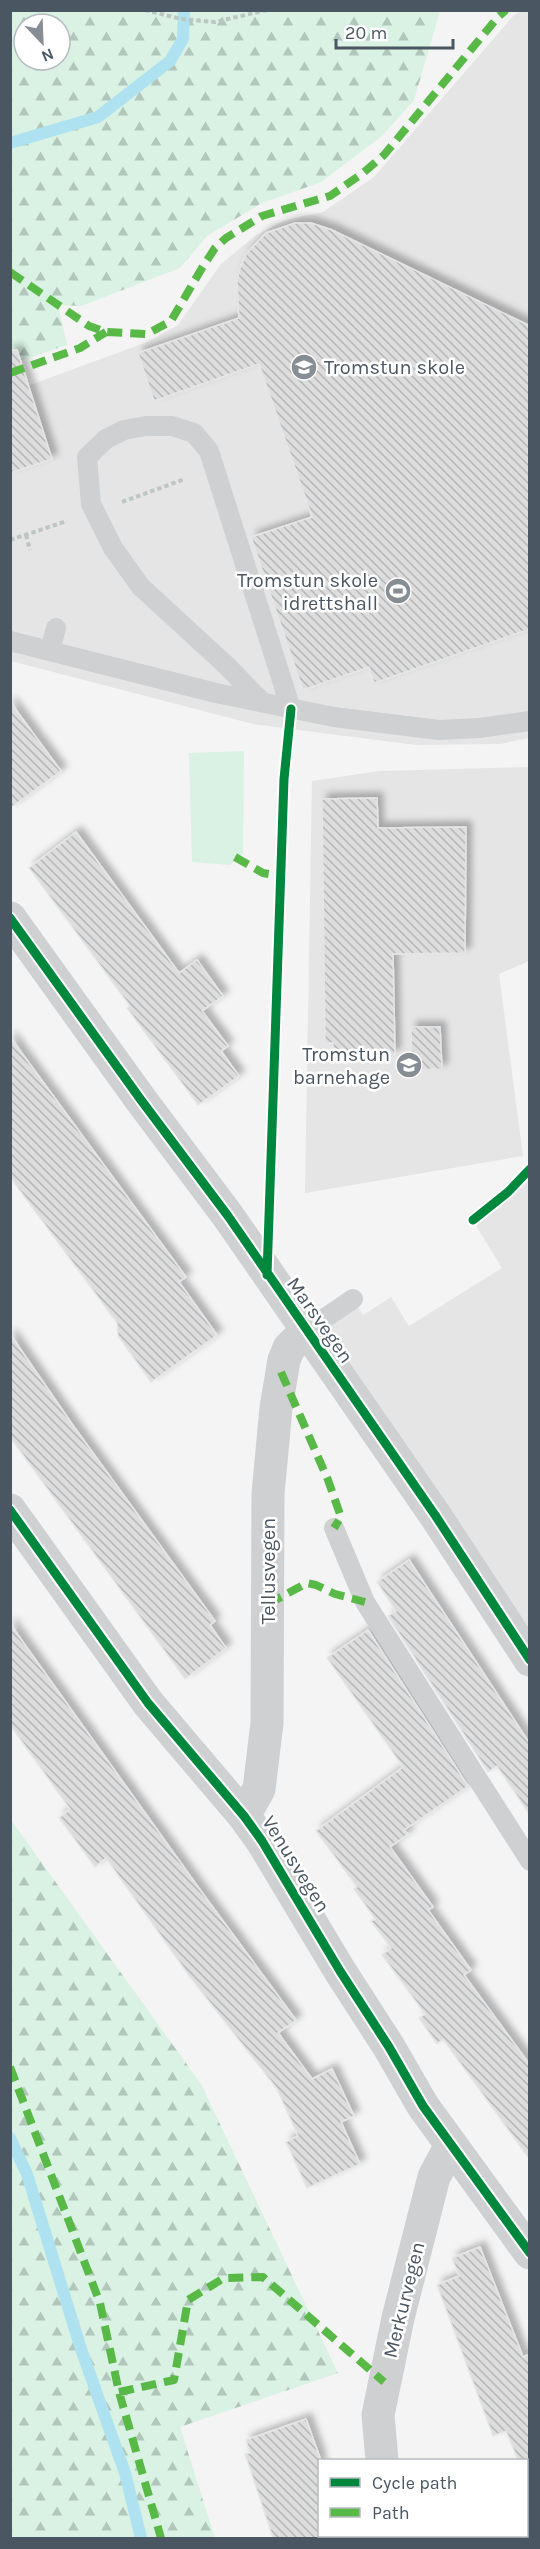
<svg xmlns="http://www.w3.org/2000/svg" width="540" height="2549" viewBox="0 0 540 2549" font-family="Karla,sans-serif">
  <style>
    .education { fill: #e6e5e6 }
    .forest { fill: url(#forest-firs); fill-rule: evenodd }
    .pitch { fill: #d9f2e3 }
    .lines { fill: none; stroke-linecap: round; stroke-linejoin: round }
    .stream { stroke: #aee2f0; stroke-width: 12 }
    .building { fill: url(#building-back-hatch); stroke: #e5e6e7; stroke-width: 1.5; filter: url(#shadow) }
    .path { stroke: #bcc7c4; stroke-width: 4; stroke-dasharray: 4.5 3; stroke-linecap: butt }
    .lane { stroke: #ced0d2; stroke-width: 20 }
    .street { stroke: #ced0d2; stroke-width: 33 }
    .quiet { stroke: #58b947; stroke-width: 8; stroke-dasharray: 15 8; stroke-linecap: butt }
    .cycleway-casing { stroke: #fff; stroke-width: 13 }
    .cycleway { stroke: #00873e; stroke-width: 9 }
    .labels { text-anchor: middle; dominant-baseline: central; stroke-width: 5; stroke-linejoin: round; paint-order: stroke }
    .poi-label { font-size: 20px; fill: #4a5661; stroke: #fff; text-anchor: end }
    .street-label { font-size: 20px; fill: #4a5661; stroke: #fff }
  </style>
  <defs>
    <pattern id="forest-firs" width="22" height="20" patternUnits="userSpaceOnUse" patternTransform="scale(1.5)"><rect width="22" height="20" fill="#d9f2e3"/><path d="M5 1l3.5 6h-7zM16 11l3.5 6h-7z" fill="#b2c7bb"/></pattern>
    <pattern id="building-back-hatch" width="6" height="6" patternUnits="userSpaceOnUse" patternTransform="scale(1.5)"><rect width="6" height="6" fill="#ddddde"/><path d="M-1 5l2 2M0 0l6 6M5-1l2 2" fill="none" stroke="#b5b6b7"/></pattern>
    <filter id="shadow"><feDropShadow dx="5.5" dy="-5.5" stdDeviation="3" flood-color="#0004"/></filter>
  </defs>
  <rect width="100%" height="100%" fill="#f4f4f4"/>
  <path class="education" d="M 521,11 L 529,11 L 529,738 L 500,744 L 416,745 L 253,724 L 11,661 L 11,392 L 147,342 L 178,325 L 221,264 L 256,235 L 285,220 L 323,212 L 374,177 L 514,15 Z
    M 529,767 L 529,961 L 499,974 L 523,1156 L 305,1193 L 312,781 L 379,771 Z
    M 529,1175 L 529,1641 L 323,1327 L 351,1295 L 363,1315 L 391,1297 L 409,1326 L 502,1268 L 475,1224 L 509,1199 Z"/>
  <path class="forest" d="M 11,11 L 440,11 L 414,100 L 382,136 L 321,182 L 260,204 L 207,236 L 180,268 L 81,306 L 58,305 L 67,345 L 11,364 ZM 24,24 L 60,24 L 60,60 L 24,60 Z
    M 11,1820 L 201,2084 L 338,2373 L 180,2427 L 215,2538 L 11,2538 Z"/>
  <path class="pitch" d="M 244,751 L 243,854 L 230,865 L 192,862 L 189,753 Z"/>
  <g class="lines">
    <path class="stream" d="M 10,143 L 98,117 L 170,61 L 183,39 L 184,10
      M 10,2138 L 27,2174 L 81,2349 L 125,2473 L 141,2538"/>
  </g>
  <path class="building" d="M 295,223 L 311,223 L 332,230 L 530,326 L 530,629 L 374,683 L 369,667 L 303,690 L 251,537 L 312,517 L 259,364 L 154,401 L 138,353 L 239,318 L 237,283 L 239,271 L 246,254 L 266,233 Z
    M 17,350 L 52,459 L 10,473 L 10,351 Z
    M 10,702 L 61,771 L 10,808 Z
    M 377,798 L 378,828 L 466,827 L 465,953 L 393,954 L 395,1054 L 333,1055 L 333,1043 L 325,1043 L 322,799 Z
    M 76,832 L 179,973 L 197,960 L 223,996 L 202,1011 L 228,1046 L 221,1051 L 239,1076 L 198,1105 L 127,1008 L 130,1006 L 29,868 Z
    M 411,1027 L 440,1027 L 442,1069 L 412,1070 Z
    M 10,1037 L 186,1277 L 179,1282 L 217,1335 L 151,1382 L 118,1336 L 117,1323 L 10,1177 Z
    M 10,1334 L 74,1427 L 215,1621 L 210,1625 L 226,1648 L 185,1679 L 10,1437 Z
    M 409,1560 L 530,1744 L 530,1815 L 497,1766 L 488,1772 L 388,1616 L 396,1611 L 377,1582 Z
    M 10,1624 L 203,1894 L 296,2020 L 278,2033 L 312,2079 L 332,2069 L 354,2116 L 341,2122 L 360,2164 L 307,2188 L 286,2142 L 298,2136 L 277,2089 L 190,1977 L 106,1858 L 95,1867 L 59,1818 L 70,1809 L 10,1725 Z
    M 368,1630 L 468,1786 L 404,1830 L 408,1834 L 390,1847 L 433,1907 L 428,1910 L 471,1970 L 464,1975 L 530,2065 L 530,2160 L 443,2039 L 437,2044 L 419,2018 L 425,2014 L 382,1955 L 391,1948 L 371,1921 L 375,1919 L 354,1889 L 357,1887 L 316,1831 L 403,1767 L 327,1658 Z
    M 480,2247 L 523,2357 L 530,2354 L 530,2486 L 526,2482 L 526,2460 L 518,2460 L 506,2431 L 493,2436 L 437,2285 L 459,2276 L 452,2258 Z
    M 306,2419 L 320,2458 L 320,2538 L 273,2538 L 245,2454 L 250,2453 L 246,2440 Z"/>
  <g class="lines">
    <path class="path" d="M 145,10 L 181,19 L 215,22 L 267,10
      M 122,502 L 185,479
      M 26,535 L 30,550
      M 10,540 L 67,521"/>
    <path class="lane" d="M 10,641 L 216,693 L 334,717 L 439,730 L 479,728 L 530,721
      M 50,650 L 56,628
      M 263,703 L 226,665 L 141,587 L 113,548 L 91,504 L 87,457 L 106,439 L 124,430 L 146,426 L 172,426 L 194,433 L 209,451 L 291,709
      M 306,1331 L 353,1299
      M 334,1528 L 365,1602 L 530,1861"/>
    <path class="street" d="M 10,918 L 141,1100 L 228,1216 L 435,1515 L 530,1660
      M 10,1510 L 148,1703 L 244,1816 L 262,1841 L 340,1971 L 389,2047 L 423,2106 L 530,2253
      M 244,1816 L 259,1789 L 267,1723 L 268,1494 L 276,1408 L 284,1360 L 289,1348 L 306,1331
      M 382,2460 L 378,2415 L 398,2318 L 434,2177 L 451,2145
      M 401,2536 L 402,2538"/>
    <path class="quiet" d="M 10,272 L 89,326 L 106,332 L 147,334 L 171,321 L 202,268 L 215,248 L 226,238 L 262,216 L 330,196 L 363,173 L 384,155 L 498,17 L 506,10
      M 10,373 L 80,348 L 106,332
      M 235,857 L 263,873 L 280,876
      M 281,1372 L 328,1480 L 341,1517 L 334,1528
      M 268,1604 L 307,1583 L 316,1585 L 335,1594 L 365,1602
      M 10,2067 L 100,2303 L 119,2392 L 161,2538
      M 119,2392 L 174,2380 L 188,2300 L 224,2278 L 263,2277 L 384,2382"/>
    <defs>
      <path id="cycleway" d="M 10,918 L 141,1100 L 228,1216 L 435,1515 L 530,1660
        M 473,1220 L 508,1192 L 530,1169
        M 267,1275 L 284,779 L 291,709
        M 10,1510 L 148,1703 L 244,1816 L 262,1841 L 340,1971 L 389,2047 L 423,2106 L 530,2253"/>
    </defs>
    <use href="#cycleway" class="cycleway-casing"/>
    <use href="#cycleway" class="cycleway"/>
  </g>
  <defs>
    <symbol id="school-disc" viewBox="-11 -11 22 22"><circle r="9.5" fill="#868d94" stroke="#fff"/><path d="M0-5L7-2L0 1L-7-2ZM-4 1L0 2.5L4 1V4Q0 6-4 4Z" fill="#fff"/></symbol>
    <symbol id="stadium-disc" viewBox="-11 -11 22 22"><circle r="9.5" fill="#868d94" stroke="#fff"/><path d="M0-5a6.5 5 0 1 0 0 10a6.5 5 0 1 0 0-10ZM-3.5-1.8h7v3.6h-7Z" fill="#fff"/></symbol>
  </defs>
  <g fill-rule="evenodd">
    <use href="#school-disc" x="289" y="352" width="30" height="30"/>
    <use href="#stadium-disc" x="383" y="576" width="30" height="30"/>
    <use href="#school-disc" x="394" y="1050" width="30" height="30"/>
  </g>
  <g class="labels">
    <g class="poi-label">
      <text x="324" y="367" text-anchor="start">Tromstun skole</text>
      <text x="378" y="580">Tromstun skole<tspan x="378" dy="23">idrettshall</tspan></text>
      <text x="390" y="1054">Tromstun<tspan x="390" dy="23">barnehage</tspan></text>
    </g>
    <g class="street-label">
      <text transform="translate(320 1320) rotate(55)">Marsvegen</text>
      <text transform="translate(268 1571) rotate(-90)">Tellusvegen</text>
      <text transform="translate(296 1864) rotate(58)">Venusvegen</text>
      <text transform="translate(404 2300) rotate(-76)">Merkurvegen</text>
    </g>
  </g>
  <rect width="540" height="2549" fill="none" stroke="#4a5661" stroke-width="24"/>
  <rect x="318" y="2459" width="210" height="78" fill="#ffffff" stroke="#b7bbc0" stroke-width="1.5"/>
  <rect x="330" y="2478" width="30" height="9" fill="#00873e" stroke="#b7bbc0" stroke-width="1.5"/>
  <text x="372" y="2489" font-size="18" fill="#4a5661">Cycle path</text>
  <rect x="330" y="2508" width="30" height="9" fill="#58b947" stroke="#b7bbc0" stroke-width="1.5"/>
  <text x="372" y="2519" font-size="18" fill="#4a5661">Path</text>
  <g transform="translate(42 42) rotate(157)"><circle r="28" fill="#ffffff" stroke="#b7bbc0" stroke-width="1.5"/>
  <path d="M0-4.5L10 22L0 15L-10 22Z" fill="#868d94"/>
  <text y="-9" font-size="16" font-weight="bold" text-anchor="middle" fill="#4a5661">N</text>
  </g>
  <path d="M336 39v9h117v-9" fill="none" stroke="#4a5661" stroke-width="3"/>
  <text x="345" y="39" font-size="18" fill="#4a5661" stroke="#ffffff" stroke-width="4.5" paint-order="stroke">20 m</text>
</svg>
